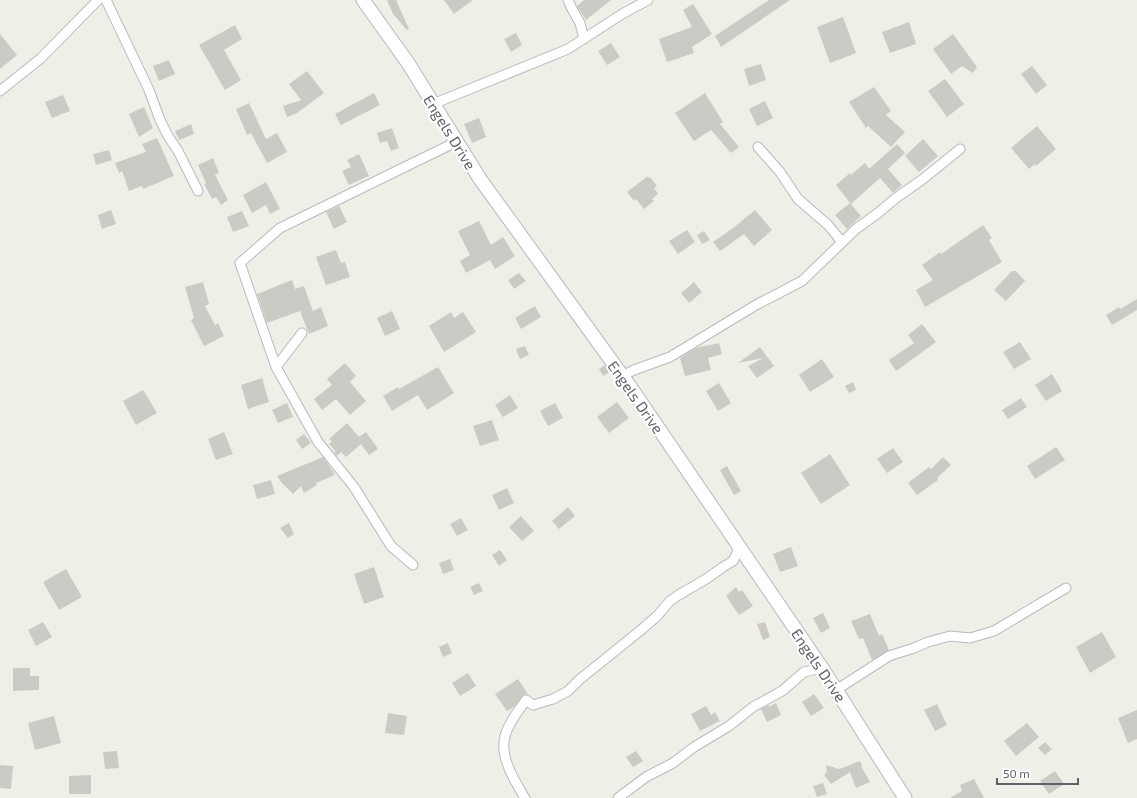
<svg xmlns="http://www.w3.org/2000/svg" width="1137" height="798" viewBox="0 0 1137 798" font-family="'Exo 2',sans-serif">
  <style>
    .building { fill: #cccac4 }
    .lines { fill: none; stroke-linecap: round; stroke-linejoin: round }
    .street-casing { stroke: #b7b9bd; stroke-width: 11 }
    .secondary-casing { stroke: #b5b9be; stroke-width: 15 }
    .street { stroke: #fff; stroke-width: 9 }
    .secondary { stroke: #fff; stroke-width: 13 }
    .labels { text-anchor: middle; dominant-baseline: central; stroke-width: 4; stroke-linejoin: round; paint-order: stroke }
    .street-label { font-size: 15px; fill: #5e6267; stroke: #fff }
  </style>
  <rect width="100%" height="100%" fill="#f0efe7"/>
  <path class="building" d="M 387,0 L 396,0 L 409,29 L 407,30 L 393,14 Z
    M 444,0 L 473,0 L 454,14 Z
    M 584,0 L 611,0 L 586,20 L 577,6 Z
    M 769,0 L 790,0 L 721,47 L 715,36 Z
    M 693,4 L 712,34 L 692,47 L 694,53 L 667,62 L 659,39 L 692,27 L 683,10 Z
    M 843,17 L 856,53 L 830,63 L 817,27 Z
    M 909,22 L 916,44 L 890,53 L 882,32 Z
    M 235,25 L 242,39 L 224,50 L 241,80 L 225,90 L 199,45 Z
    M 516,33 L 522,45 L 511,52 L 504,39 Z
    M 0,34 L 17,55 L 0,69 Z
    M 953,34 L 977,67 L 973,73 L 962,66 L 951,74 L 933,49 Z
    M 611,43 L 620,57 L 607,65 L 598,51 Z
    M 169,60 L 175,74 L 159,81 L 153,66 Z
    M 761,64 L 766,80 L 749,86 L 744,69 Z
    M 1032,66 L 1047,85 L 1036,94 L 1021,74 Z
    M 307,71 L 324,93 L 297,113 L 287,117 L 283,106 L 301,100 L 289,84 Z
    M 945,79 L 964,104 L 947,117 L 928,91 Z
    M 874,87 L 891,111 L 886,115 L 905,132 L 891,147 L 868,126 L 866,128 L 849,102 Z
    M 374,93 L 380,105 L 341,125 L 335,114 Z
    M 705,93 L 723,122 L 720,124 L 739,147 L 731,153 L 711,130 L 694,141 L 675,113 Z
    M 63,95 L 70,111 L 52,118 L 45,102 Z
    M 765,101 L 773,118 L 757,126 L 749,109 Z
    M 249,103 L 266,139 L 277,133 L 287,152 L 267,163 L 251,133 L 247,135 L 236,109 Z
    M 144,107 L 153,128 L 139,137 L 129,114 Z
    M 479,118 L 486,137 L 472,143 L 464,124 Z
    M 191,124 L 194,134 L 179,140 L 175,131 Z
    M 1037,126 L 1056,149 L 1036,166 L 1035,164 L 1029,169 L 1011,148 Z
    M 392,128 L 399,148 L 391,151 L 387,141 L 380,143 L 377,133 Z
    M 157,138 L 174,176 L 143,189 L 142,186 L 129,191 L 122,171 L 119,173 L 115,163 L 146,152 L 142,144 Z
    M 923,139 L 938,156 L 919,172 L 905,156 Z
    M 897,144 L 905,153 L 888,169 L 902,185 L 893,193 L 880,178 L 851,204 L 836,185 L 850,173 L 851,175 L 865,163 L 869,169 Z
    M 109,150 L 112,160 L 96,165 L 93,154 Z
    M 359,154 L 369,176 L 349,185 L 342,171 L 351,167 L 347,160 Z
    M 213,158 L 219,173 L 215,175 L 228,200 L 221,205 L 216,197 L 212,199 L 204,184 L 206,183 L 198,165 Z
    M 648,176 L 649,178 L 650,177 L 657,186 L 654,188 L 658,194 L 652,199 L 654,201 L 644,209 L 636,199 L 634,201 L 627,192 Z
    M 266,182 L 280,209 L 270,214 L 266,205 L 252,213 L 243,195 Z
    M 850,203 L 861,216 L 847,229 L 835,215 Z
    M 339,206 L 347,222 L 334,229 L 326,212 Z
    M 111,210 L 116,224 L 102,229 L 98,215 Z
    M 755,210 L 772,230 L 754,246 L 744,234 L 720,251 L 713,242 L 733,228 Z
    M 242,211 L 249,226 L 233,232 L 227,217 Z
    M 479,221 L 491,245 L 503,237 L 515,256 L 495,269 L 490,260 L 466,273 L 460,261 L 470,255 L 458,231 Z
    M 983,225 L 992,238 L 989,240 L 1002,262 L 925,307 L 916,290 L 933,280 L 922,265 L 940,252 L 941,254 Z
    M 687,230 L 695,242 L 678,254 L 669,241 Z
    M 704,231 L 710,240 L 702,244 L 697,235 Z
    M 336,250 L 341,263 L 345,262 L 350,277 L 326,285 L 316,257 Z
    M 1012,271 L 1016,271 L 1025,281 L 1006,301 L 994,290 Z
    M 519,273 L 526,281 L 514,289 L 508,280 Z
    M 292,280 L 295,289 L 304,286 L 313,311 L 321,307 L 328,326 L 309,334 L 300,311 L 267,323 L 257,294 Z
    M 203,282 L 209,304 L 205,306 L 215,325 L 218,323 L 224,336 L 204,346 L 191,320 L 194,318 L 185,287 Z
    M 694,282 L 702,292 L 689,303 L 681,293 Z
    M 1137,299 L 1137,310 L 1112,325 L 1106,315 L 1119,307 L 1120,309 Z
    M 535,306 L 541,317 L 521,329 L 515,318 Z
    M 392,311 L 400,329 L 385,336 L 377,318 Z
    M 451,312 L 454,318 L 463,312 L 476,332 L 444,352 L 429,326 Z
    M 922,324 L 936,342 L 896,371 L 889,360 L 914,343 L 908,335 Z
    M 1020,342 L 1031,359 L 1014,369 L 1003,352 Z
    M 719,343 L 722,354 L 708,358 L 711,370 L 685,376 L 680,358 L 696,348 Z
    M 525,346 L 529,355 L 520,359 L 516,349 Z
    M 760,347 L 774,366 L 757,378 L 748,366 L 763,358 L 738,363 Z
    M 822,359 L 834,377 L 810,392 L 799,375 Z
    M 345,363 L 356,376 L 350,382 L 366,401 L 350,415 L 336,399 L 322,410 L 314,399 L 332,385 L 327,379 Z
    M 605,365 L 610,372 L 603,376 L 599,369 Z
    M 438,367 L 454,393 L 427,410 L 418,395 L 392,411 L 383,396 L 398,387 L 399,389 Z
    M 1052,374 L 1062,391 L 1046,401 L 1035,385 Z
    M 262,378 L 269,402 L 248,409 L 241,385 Z
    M 853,382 L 856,390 L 849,393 L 845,386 Z
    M 719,383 L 731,403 L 718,411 L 706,391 Z
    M 143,390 L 157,413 L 136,425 L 123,401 Z
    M 510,395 L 518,408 L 503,417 L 495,405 Z
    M 1021,398 L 1027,407 L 1008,419 L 1002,410 Z
    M 617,402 L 629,418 L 609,433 L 597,417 Z
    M 287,403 L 293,417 L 278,423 L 272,410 Z
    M 555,403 L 563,418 L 548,426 L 540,411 Z
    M 492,420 L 499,440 L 480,446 L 473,426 Z
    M 347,423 L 359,437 L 366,432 L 378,449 L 369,455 L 361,444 L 346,457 L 341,452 L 337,456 L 334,452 L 336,452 L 329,444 L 332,441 L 329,439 Z
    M 224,432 L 233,454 L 216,460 L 208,439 Z
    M 304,434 L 311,443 L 302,449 L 296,440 Z
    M 1056,447 L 1065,460 L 1035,479 L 1027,466 Z
    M 893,448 L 903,462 L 887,473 L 877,459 Z
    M 830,454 L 850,485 L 821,504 L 801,473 Z
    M 323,457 L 332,470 L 335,475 L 316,483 L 317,485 L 304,493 L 301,486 L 293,494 L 282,483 L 277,476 Z
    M 943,457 L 951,465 L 937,478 L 938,480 L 917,495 L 908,483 L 929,467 L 931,469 Z
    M 727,466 L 741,491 L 734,495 L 720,470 Z
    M 271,480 L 275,494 L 257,499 L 253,485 Z
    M 507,488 L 514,503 L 499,510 L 492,495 Z
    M 568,507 L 575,516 L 559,529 L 552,521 Z
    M 521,516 L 534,531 L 522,541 L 509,527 Z
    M 461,518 L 468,530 L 457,536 L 450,524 Z
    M 289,523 L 294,534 L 288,538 L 280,528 Z
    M 791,547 L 798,566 L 780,572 L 773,554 Z
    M 500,550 L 507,560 L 499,566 L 492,555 Z
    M 450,559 L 454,570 L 443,574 L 439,563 Z
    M 374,567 L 384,597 L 364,604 L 354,574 Z
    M 66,569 L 82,597 L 59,610 L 43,582 Z
    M 479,583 L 483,591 L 474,595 L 470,587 Z
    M 736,587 L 739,592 L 742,590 L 753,606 L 739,615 L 726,596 Z
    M 823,613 L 830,628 L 821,633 L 813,618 Z
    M 870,614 L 879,636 L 882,634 L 889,650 L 872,660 L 863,638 L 859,639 L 851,621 Z
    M 43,622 L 52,637 L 36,646 L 28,630 Z
    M 765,622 L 770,637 L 763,640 L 757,624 Z
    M 1102,632 L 1116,657 L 1090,673 L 1076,647 Z
    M 448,643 L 452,653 L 443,657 L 439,647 Z
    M 13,668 L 30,668 L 30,676 L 39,676 L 39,690 L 13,691 Z
    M 468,673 L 476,686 L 460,696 L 452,683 Z
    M 518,679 L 528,694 L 523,695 L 515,706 L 507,711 L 495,694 Z
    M 814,694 L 824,708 L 811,716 L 802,702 Z
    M 776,703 L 781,715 L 767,722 L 761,709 L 769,705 L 769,707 Z
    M 937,704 L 947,725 L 935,731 L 924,710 Z
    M 706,706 L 711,715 L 715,712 L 720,721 L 700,731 L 691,714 Z
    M 1137,710 L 1137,739 L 1128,743 L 1118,718 Z
    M 388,713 L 407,716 L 404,735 L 385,733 Z
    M 54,716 L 61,743 L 35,750 L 28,723 Z
    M 1027,723 L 1039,737 L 1016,756 L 1004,741 Z
    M 1045,742 L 1052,749 L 1045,755 L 1038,748 Z
    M 117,751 L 119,768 L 105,769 L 103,752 Z
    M 636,751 L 643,761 L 633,767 L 626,757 Z
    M 860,761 L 862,765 L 861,766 L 870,782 L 856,788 L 850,772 L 831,784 L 824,775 L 827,772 L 826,765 L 839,769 Z
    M 0,765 L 13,766 L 11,789 L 0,788 Z
    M 1055,771 L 1064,784 L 1049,794 L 1040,781 Z
    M 91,775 L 91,794 L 69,794 L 69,776 Z
    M 974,779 L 984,798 L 950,798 L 962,791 L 960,785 Z
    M 823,783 L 827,794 L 817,797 L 813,786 Z"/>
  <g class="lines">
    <defs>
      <path id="street" d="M 106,0 L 149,90 L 160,120 L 168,136 L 178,151 L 198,191
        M 568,0 L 572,9 L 580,23 L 584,39
        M 0,91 L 40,59 L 98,0
        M 433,104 L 568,49 L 622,14 L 648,0
        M 758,147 L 780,172 L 798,199 L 828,225 L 842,242
        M 276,367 L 302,333
        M 622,376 L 634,370 L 670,357 L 756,305 L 802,281 L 856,229 L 878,213 L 896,198 L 923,179 L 960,149
        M 413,565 L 391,546 L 354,487 L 318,442 L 276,367 L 240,263 L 280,228 L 456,142
        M 836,690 L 889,656 L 914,648 L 928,642 L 950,636 L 970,638 L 994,631 L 1066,588
        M 525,798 C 521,793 518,785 514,779 C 495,744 504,730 526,700 L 533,705 L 553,699 L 568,691 L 579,680 L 641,630 L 657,616 L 670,601 L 677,596 L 706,579 L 723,567 L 733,561 L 740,547
        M 618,798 L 646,777 L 673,763 L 694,747 L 729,726 L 753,707 L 782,691 L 804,672 L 822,668"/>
      <path id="secondary" d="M 363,0 L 408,63 L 480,179 L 629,385 L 822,668 L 905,798"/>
    </defs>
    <use href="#street" class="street-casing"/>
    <use href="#secondary" class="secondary-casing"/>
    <use href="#street" class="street"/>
    <use href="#secondary" class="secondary"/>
  </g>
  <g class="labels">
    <g class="street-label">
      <text transform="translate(450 132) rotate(58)">Engels Drive</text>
      <text transform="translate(636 397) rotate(55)">Engels Drive</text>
      <text transform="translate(819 665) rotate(56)">Engels Drive</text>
    </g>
  </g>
  <path d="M997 778v6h81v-6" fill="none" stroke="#5e6267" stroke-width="2"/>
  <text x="1003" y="778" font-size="12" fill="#5e6267" stroke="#ffffff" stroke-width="3" paint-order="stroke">50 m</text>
</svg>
